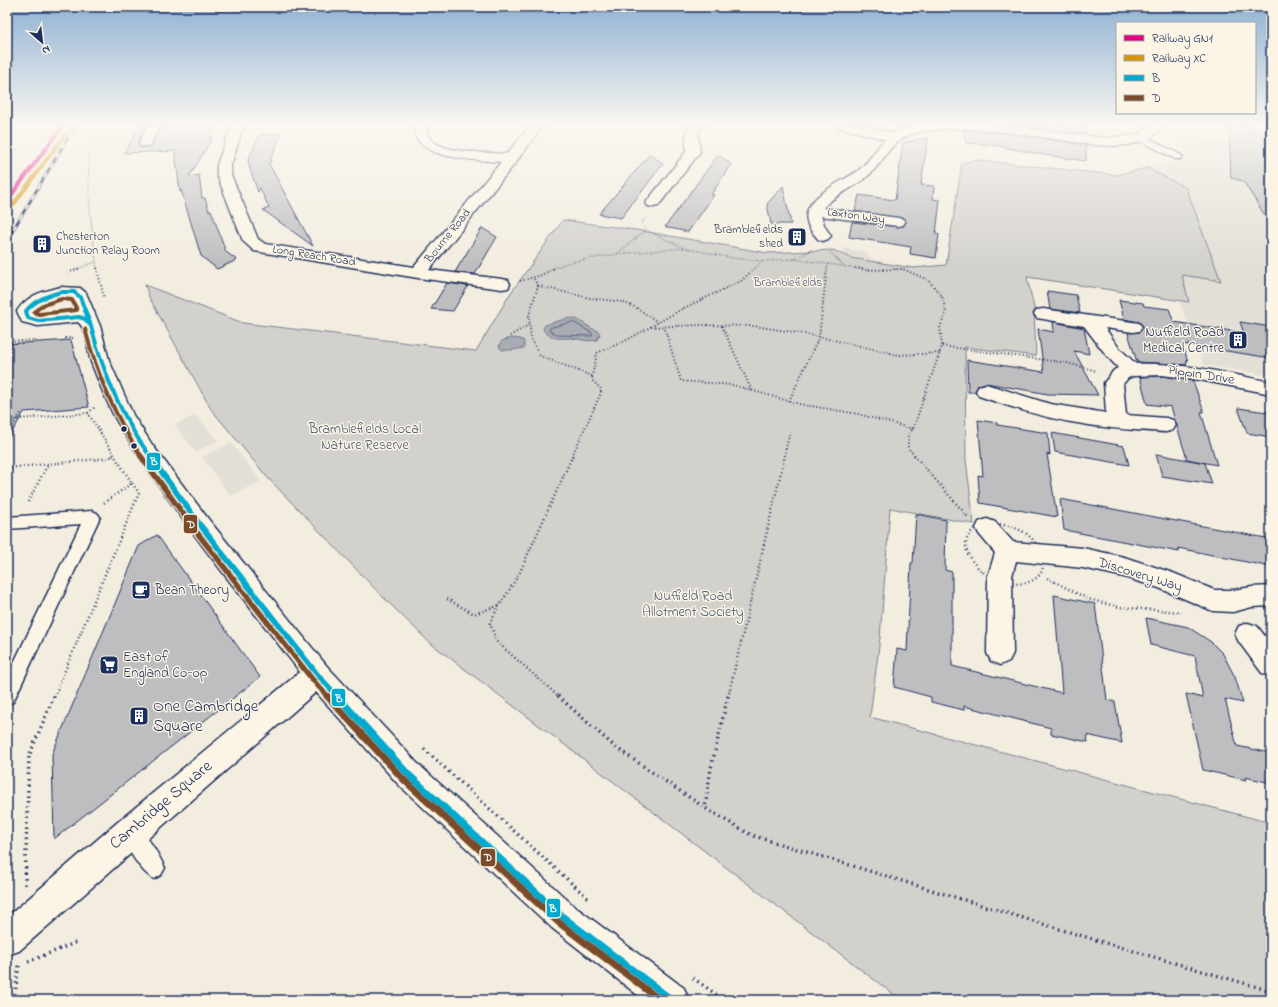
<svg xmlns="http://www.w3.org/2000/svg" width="1278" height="1007" viewBox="0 0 1278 1007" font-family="'Indie Flower',sans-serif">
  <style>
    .built { fill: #e3dfd6 }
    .green { fill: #d3d1cc; stroke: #778095 }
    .water { fill: #a9acb3; stroke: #707a91 }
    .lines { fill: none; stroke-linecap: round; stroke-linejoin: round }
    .shore { stroke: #546180; stroke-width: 1 }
    .building { fill: #bebec0; stroke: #1b2f5e }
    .lane-casing { stroke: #1b2f5e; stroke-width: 3 }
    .street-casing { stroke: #1b2f5e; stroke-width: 3 }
    .path-far3 { stroke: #1b2f5e; stroke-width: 1.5; stroke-dasharray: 0.5 2; stroke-linecap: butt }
    .path-far2 { stroke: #1b2f5e; stroke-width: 2; stroke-dasharray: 1 2.5; stroke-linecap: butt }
    .path-far1 { stroke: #1b2f5e; stroke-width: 2.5; stroke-dasharray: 1 3; stroke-linecap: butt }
    .path { stroke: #1b2f5e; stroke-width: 3.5; stroke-dasharray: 1.5 4; stroke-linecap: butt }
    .lane { fill: #fcf5e5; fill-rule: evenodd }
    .street { fill: #fcf5e5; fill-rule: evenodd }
    .rail-casing { stroke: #1b2f5e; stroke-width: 3 }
    .rail { stroke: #fcf5e5; stroke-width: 2; stroke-dasharray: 6; stroke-linecap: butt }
    .bus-1-far2-casing { stroke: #fcf5e5; stroke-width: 6 }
    .bus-1-far1-casing { stroke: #fcf5e5; stroke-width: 8 }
    .bus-1-casing { stroke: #fcf5e5; stroke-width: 10 }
    .bus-2-far2-casing { stroke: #fcf5e5; stroke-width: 6 }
    .bus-2-far1-casing { stroke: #fcf5e5; stroke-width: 8 }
    .bus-2-casing { stroke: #fcf5e5; stroke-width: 10 }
    .bus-1-far2 { stroke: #00a9ce; stroke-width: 4 }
    .bus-1-far1 { stroke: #00a9ce; stroke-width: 5.5 }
    .bus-1 { stroke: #00a9ce; stroke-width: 7 }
    .bus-2-far2 { stroke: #7a4b2a; stroke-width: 4 }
    .bus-2-far1 { stroke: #7a4b2a; stroke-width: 5.5 }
    .bus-2 { stroke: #7a4b2a; stroke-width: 7 }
    .rail-1-casing { stroke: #fcf5e5; stroke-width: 6 }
    .rail-2-casing { stroke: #fcf5e5; stroke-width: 6 }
    .rail-1 { stroke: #e5007d; stroke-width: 4 }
    .rail-2 { stroke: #d6940e; stroke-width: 4 }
    .bus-dot { fill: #1b2f5e; stroke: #fcf5e5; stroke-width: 1.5 }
    .labels { text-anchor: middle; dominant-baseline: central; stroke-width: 3; stroke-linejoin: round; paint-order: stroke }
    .far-street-label { font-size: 12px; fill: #1b2f5e; stroke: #fcf5e5 }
    .far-poi-label { font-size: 12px; fill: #1b2f5e; stroke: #fcf5e5; text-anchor: end }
    .far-park-label { font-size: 12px; fill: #49587a; stroke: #fcf5e5 }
    .poi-label { font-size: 14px; fill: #1b2f5e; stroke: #fcf5e5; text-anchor: start }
    .street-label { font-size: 14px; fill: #1b2f5e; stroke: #fcf5e5 }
    .park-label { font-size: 14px; fill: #49587a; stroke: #fcf5e5 }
    .near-poi-label { font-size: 17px; fill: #1b2f5e; stroke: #fcf5e5; text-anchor: start }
    .near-street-label { font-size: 17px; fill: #1b2f5e; stroke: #fcf5e5 }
    .line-badge { stroke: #fcf5e5; stroke-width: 1.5 }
    .badge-label { font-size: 11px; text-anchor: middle; font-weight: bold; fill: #fff }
  </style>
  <rect width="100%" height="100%" fill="#f3ede0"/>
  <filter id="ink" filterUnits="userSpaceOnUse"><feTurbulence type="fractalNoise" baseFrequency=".025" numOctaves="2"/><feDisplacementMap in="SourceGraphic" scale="8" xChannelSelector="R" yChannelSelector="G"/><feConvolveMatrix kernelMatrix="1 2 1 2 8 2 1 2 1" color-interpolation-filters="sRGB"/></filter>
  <g filter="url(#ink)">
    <path class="built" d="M 1184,135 L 1271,153 L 1271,376 L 1204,365 L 1179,300 L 946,265 L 962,163 L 975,160 L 1116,175 L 1187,159 Z
      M 844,248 L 865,252 L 874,261 L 843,256 Z
      M 196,415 L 218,441 L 196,452 L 175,425 Z
      M 231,443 L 261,481 L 231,496 L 202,457 Z"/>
    <path class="green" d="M 975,160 L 1116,175 L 1147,168 L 1186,188 L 1221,281 L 1182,275 L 1189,302 L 1027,277 L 1034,308 L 1036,356 L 965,347 L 966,460 L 974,524 L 890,508 L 880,638 L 870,717 L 1271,823 L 1271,1000 L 901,1000 L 429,642 L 384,598 L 267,477 L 211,409 L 149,297 L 145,285 L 243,323 L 476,351 L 510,294 L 563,220 L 636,230 L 768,253 L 833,250 L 851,258 L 913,268 L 946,265 L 962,163 Z"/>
    <path class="water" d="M 574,318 C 583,322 589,328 598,331 L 600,334 L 597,340 C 589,341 586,341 578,339 C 563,336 556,343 543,330 L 545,325 L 565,319 Z
      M 511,338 L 520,339 L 524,341 L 524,348 L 513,350 L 502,350 L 499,346 L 502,341 Z"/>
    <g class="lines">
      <path class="shore" d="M 573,322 L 592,333 L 592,336 L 558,335 L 549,330 L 550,328 Z"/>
    </g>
    <path class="building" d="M 141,124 L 147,124 L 138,142 L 140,148 L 151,147 L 162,124 L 218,124 L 210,137 L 213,137 L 189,177 L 199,175 L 202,198 L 205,198 L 209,211 L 211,210 L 226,252 L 237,260 L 217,269 L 201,256 L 181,190 L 180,192 L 175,151 L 124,153 Z
      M 1002,124 L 1080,124 L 1080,125 L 1086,126 L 1086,134 Z
      M 1229,124 L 1248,124 L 1248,129 L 1271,133 L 1271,225 L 1243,181 L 1231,178 Z
      M 963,130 L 1012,134 L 1086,145 L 1086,161 L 1039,154 L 993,145 L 966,143 Z
      M 281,134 L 269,164 L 313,246 L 263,210 L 269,208 L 260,188 L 258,192 L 249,166 L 248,160 L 260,135 Z
      M 928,137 L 921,185 L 934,186 L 933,199 L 940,200 L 936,234 L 939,234 L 936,258 L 910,254 L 911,247 L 849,237 L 852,222 L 898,227 L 904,226 L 906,221 L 903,218 L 855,211 L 859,195 L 895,200 L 903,143 Z
      M 650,154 L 663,164 L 621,218 L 599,214 Z
      M 718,155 L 731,164 L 711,195 L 714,195 L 688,232 L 665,227 Z
      M 783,186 L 791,224 L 771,224 L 767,204 Z
      M 482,228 L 497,237 L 475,274 L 455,272 Z
      M 447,283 L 468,286 L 453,311 L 431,309 Z
      M 1047,291 L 1076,295 L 1080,313 L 1050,309 Z
      M 1119,300 L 1143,303 L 1144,306 L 1169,309 L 1174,322 L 1244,333 L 1240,322 L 1271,327 L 1271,358 L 1182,344 L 1188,361 L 1186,361 L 1187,365 L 1137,362 L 1128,333 L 1139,332 L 1144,327 L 1139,322 L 1124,319 Z
      M 1053,322 L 1084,328 L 1089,354 L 1074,351 L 1098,395 L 1048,394 L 986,383 L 978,385 L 975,392 L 968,392 L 967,360 L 1044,372 L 1038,329 L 1054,332 Z
      M 71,340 L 89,407 L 24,412 L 7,441 L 7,344 Z
      M 1162,376 L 1193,381 L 1204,412 L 1201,412 L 1217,465 L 1187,459 L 1171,407 L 1147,404 L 1140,377 Z
      M 1238,408 L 1267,412 L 1271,422 L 1271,437 L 1247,433 Z
      M 978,420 L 997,423 L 997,425 L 1048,433 L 1050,455 L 1047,454 L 1057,517 L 980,503 L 978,475 L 983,476 Z
      M 1052,433 L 1124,446 L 1129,465 L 1055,452 Z
      M 1156,454 L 1205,463 L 1212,484 L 1162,476 Z
      M 1060,499 L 1271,539 L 1271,567 L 1178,548 L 1179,552 L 1064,530 Z
      M 916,514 L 946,520 L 945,570 L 952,572 L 952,666 L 1062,693 L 1054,595 L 1095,604 L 1107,700 L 1115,702 L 1122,743 L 1087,735 L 1088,742 L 1051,734 L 1051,728 L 964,706 L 964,710 L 931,702 L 931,697 L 894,687 L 897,649 L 907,651 L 911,563 L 913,563 Z
      M 157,535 L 260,677 L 54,839 L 52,754 L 139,546 Z
      M 1146,618 L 1188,627 L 1211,642 L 1223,654 L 1235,677 L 1243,703 L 1225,699 L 1237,746 L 1271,753 L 1271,783 L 1245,777 L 1246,780 L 1203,770 L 1186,694 L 1203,698 L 1195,656 L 1151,645 Z"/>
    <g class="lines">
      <defs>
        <path id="lane" d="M 1142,135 L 1181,155 L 1183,157 L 1181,159 L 1175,159 L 1139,140 L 1138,138 Z
          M 92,511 L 97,513 L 100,517 L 13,702 L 7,705 L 7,677 L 81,524 L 7,529 L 7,517 Z
          M 130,822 C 143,827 159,855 165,868 L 161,875 L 154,879 C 141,873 125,845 120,832 L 123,825 Z"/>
        <path id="street" d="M 149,124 L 161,124 L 150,146 L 140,146 L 139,143 Z
          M 232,124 L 244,124 L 231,165 L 231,175 L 258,239 L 265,244 L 414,267 L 501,162 C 476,159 411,161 414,124 L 426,124 C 426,129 427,134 430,139 C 444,154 487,152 507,154 L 532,124 L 544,124 L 516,162 L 429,270 L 502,279 L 508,280 L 510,284 L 508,288 L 502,289 L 418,278 L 254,251 L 243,241 L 217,175 L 217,165 Z
          M 692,124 L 705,124 L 698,132 L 700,152 L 658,206 L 653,207 L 648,206 L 646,203 L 648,200 L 686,152 L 686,132 Z
          M 835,124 L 856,124 L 892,133 L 910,126 L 925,124 L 991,124 L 1105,138 L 1137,135 L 1143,132 L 1151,124 L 1163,124 C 1159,131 1154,137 1146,140 C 1121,150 1093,145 1068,141 C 1025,135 957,122 916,133 C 889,140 888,157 870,174 C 856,188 836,193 823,208 L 898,218 L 903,219 L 905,222 L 903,225 L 898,226 L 821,216 L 825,227 L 831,236 L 828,239 L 823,241 L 818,239 C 814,234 808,228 807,221 C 801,197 845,181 859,170 C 869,162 876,149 885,139 L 837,127 Z
          M 61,287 L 80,288 L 86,293 L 100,326 L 109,360 L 133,415 L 153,446 L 209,520 L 326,665 L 418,764 L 574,906 L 684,988 L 689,1000 L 644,1000 L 552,928 L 398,784 L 316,692 L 19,951 L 7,955 L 7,917 L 119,821 L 300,672 C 237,590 171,510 118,423 C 107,404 99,382 91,362 C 87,350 88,330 78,322 L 38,326 L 22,322 L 17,311 C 29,294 42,292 61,287 ZM 61,297 L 70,297 L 72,299 L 77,312 L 36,315 L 35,311 C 41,303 51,300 61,297 Z
          M 1043,309 L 1139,323 L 1142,327 L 1139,331 L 1133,332 L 1105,328 L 1119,348 L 1136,364 C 1182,362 1226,373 1271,382 L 1271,394 L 1200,380 L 1162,375 L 1133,376 L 1128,378 L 1123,384 L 1126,415 L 1166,418 L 1173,420 L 1176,425 L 1173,430 L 1166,432 C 1138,430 1110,429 1083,424 C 1048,419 1013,408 979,396 L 976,391 L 979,386 L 986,384 L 1050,404 L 1106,413 L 1104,383 L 1114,370 L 1118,368 L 1107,356 L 1084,326 L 1037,318 L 1034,314 L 1037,310 Z
          M 987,519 L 995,522 L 1013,542 L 1083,548 L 1124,557 L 1173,573 L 1214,590 L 1233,590 L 1252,587 L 1271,586 L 1271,606 L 1252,607 L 1233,612 L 1213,611 L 1159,588 L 1124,577 L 1083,568 L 1016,561 L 1012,576 L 1013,653 L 1009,661 L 1000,665 L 991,661 L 987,653 L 988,576 L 995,553 L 979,534 L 976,528 L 979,522 Z
          M 1248,623 L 1257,626 L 1271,644 L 1271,677 L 1262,673 L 1239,642 L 1235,634 L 1239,626 Z"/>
      </defs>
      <use href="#lane" class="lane-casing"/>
      <use href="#street" class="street-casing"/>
      <path class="path-far3" d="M 646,230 L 684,248
        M 830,252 L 844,266
        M 618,253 L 646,230 L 642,223 L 645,218
        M 794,259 L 813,249
        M 77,269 L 95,262
        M 97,269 L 90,212 L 88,153 L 93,145 L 129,136
        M 552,269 L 570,262 L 618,254 L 684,248 L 732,258 L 763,261 L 794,259 L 862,269
        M 754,269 L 763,261
        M 827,269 L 828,264
        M 895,269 L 904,269"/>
      <path class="path-far2" d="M 97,268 L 104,298
        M 855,268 L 867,270 L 903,269 L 928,280 L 942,296 L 946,313 L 940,327 L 942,346 L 913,429 L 908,435 L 908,448 L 915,456
        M 68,273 L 80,268
        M 534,279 L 538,286 L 529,316 L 531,339 L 540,356 L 592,376 L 597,353 L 627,340 L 684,308 L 741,281 L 755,268
        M 520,281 L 542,275 L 554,268
        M 538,286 L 590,298 L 622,302 L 635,307 L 658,322
        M 664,326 L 681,381 L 733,385 L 799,404 L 858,414 L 913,429
        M 722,326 L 752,391
        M 651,327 L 700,325 L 754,326 L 806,334 L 900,355 L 940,353
        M 510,336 L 530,324
        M 65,338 L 74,338
        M 7,342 L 36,340
        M 942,346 L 1067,363 L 1097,371
        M 789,401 L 819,337 L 827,268
        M 88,413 L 95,407
        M 7,420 L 88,413 L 115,456
        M 7,435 L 21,413
        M 112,456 L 114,455
        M 572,456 L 601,393 L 601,389 L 593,381 L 592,376
        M 784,456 L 790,432"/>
      <path class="path-far1" d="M 914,455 L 968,517
        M 7,468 L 109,458 L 114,455
        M 28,502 L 48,464
        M 104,503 L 132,483 L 114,455
        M 992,523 C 1005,525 1019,527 1029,536 C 1045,550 1052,577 1025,583 C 1014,585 1002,583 992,578 C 976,570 953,544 975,529 C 979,526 987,525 992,523 Z
        M 1047,578 L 1088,599 L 1118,607 L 1181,612
        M 447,599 L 474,614 L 500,605 L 519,574 L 573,455
        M 499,605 L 490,623 L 496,641 L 559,697
        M 54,697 L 139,493 L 132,483
        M 728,697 L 785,455"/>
      <path class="path" d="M 558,696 L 615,747 L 705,808
        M 728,696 L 711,768 L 705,808 L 751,835 L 1099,941 L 1271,991
        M 424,749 L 589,899
        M 25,885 L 29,756 L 54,696
        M 28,962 L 77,942
        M 693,978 L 724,1000
        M 14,1000 L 19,965"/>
      <use href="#lane" class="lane"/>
      <use href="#street" class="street"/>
      <defs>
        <path id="rail" d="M 7,240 L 76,124"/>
      </defs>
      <use href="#rail" class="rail-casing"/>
      <use href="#rail" class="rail"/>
      <defs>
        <path id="bus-1-far2" d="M 61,292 L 74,292 L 80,297 L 91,326 L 85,319 L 79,317 L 38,321 L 28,318 L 26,311 C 35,300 47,296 61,292 Z
          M 91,326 C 103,372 121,417 150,456"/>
        <path id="bus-1-far1" d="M 149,455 L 201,526 L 317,674 L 338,697"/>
        <path id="bus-1" d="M 337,696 L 408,774 L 563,917 L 672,1000"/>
        <path id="bus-2-far2" d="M 62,299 L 72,300 L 77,310 L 39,314 L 34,312 L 43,305 Z
          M 85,329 C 97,374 115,417 141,456"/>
        <path id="bus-2-far1" d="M 140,455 L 195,530 L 312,679 L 328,697"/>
        <path id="bus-2" d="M 327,696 L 403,779 L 558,922 L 660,1000"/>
      </defs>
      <use href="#bus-1-far2" class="bus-1-far2-casing"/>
      <use href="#bus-1-far1" class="bus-1-far1-casing"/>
      <use href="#bus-1" class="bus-1-casing"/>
      <use href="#bus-2-far2" class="bus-2-far2-casing"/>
      <use href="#bus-2-far1" class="bus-2-far1-casing"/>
      <use href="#bus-2" class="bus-2-casing"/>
      <use href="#bus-1-far2" class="bus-1-far2"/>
      <use href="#bus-1-far1" class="bus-1-far1"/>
      <use href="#bus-1" class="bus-1"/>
      <use href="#bus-2-far2" class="bus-2-far2"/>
      <use href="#bus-2-far1" class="bus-2-far1"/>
      <use href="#bus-2" class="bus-2"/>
      <defs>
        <path id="rail-1" d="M 7,201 L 64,124"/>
        <path id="rail-2" d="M 13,205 L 70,128"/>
      </defs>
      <use href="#rail-1" class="rail-1-casing"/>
      <use href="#rail-2" class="rail-2-casing"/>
      <use href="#rail-1" class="rail-1"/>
      <use href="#rail-2" class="rail-2"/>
    </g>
  </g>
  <linearGradient id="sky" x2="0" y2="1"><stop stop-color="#8fb1d3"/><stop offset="0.47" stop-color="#faf7f1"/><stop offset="1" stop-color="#faf7f1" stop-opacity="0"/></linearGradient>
  <rect width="1278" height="265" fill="url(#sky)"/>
  <defs>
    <symbol id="building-square" viewBox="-11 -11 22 22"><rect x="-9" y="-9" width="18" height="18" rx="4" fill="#1b2f5e" stroke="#fcf5e5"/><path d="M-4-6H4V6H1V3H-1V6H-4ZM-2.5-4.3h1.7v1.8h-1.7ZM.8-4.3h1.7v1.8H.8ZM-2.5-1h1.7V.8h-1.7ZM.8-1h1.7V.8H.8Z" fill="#fff"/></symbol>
    <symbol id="cafe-square" viewBox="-11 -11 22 22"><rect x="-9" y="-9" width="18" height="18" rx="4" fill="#1b2f5e" stroke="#fcf5e5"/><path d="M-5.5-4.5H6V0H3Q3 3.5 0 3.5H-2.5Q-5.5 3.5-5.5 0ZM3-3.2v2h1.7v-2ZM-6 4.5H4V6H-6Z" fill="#fff"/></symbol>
    <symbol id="supermarket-square" viewBox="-11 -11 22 22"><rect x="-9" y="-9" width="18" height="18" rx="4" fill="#1b2f5e" stroke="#fcf5e5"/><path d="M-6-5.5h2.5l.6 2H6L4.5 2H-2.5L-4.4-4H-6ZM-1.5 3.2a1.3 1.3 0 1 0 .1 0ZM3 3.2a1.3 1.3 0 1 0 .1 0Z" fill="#fff"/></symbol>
  </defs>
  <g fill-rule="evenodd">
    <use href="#building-square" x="786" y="226" width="22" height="22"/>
    <use href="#building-square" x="31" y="233" width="22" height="22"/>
    <use href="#building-square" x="1227" y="329" width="22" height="22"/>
    <use href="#cafe-square" x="130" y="579" width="22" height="22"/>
    <use href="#supermarket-square" x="98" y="654" width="22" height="22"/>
    <use href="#building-square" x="128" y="705" width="22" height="22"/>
  </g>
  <g class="bus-dot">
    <circle cx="124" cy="429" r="3.5"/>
    <circle cx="134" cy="446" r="3.5"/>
  </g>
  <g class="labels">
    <g class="far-street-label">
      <text transform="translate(856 216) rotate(8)">Laxton Way</text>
      <text transform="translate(448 236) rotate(-51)">Bourne Road</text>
      <text transform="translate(314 256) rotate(9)">Long Reach Road</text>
    </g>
    <g class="far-poi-label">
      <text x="783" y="230">Bramblefields<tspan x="783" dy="14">shed</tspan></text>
      <text x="56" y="237" text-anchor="start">Chesterton<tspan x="56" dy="14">Junction Relay Room</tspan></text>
    </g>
    <g class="far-park-label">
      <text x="788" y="283">Bramblefields</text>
    </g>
    <g class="poi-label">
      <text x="1224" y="332" text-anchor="end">Nuffield Road<tspan x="1224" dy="16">Medical Centre</tspan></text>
      <text x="155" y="590">Bean Theory</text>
      <text x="123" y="657">East of<tspan x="123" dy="16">England Co-op</tspan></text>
    </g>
    <g class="street-label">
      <text transform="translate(1201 375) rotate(9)">Pippin Drive</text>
      <text transform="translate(1140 575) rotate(17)">Discovery Way</text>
    </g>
    <g class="park-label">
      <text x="365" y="429">Bramblefields Local<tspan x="365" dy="16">Nature Reserve</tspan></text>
      <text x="693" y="596">Nuffield Road<tspan x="693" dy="16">Allotment Society</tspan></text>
    </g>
    <g class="near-poi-label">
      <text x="153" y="706">One Cambridge<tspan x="153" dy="20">Square</tspan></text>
    </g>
    <g class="near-street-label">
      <text transform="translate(161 805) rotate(-40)">Cambridge Square</text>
    </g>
  </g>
  <g class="line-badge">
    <rect x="146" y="452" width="15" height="19" rx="4" fill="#00a9ce"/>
    <rect x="183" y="514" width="15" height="20" rx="4" fill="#7a4b2a"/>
    <rect x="331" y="688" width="15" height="19" rx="4" fill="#00a9ce"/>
    <rect x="480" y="848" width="16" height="19" rx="4" fill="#7a4b2a"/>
    <rect x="546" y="898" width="15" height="20" rx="4" fill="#00a9ce"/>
  </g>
  <g class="badge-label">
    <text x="154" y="465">B</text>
    <text x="191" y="528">D</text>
    <text x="339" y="702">B</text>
    <text x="488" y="861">D</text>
    <text x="553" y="912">B</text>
  </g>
  <rect width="1278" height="1007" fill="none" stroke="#fcf5e5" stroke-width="24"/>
  <rect x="12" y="12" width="1254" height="983" fill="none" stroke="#1b2f5e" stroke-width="1.5" filter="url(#ink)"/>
  <rect x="1116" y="22" width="140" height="92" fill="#fcf5e5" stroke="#a2a6af"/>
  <rect x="1124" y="35" width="20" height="6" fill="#e5007d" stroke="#a2a6af"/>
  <text x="1152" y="42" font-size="12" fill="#1b2f5e">Railway GN1</text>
  <rect x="1124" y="55" width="20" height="6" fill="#d6940e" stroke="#a2a6af"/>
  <text x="1152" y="62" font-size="12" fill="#1b2f5e">Railway XC</text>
  <rect x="1124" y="75" width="20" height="6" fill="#00a9ce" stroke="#a2a6af"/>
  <text x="1152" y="82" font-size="12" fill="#1b2f5e">B</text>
  <rect x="1124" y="95" width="20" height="6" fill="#7a4b2a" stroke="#a2a6af"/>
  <text x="1152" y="102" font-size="12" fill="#1b2f5e">D</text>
  <g transform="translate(42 42) rotate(152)" stroke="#fcf5e5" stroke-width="3" paint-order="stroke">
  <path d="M0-3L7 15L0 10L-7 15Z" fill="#1b2f5e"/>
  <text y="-6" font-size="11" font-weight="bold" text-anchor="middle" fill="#1b2f5e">N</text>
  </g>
</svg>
